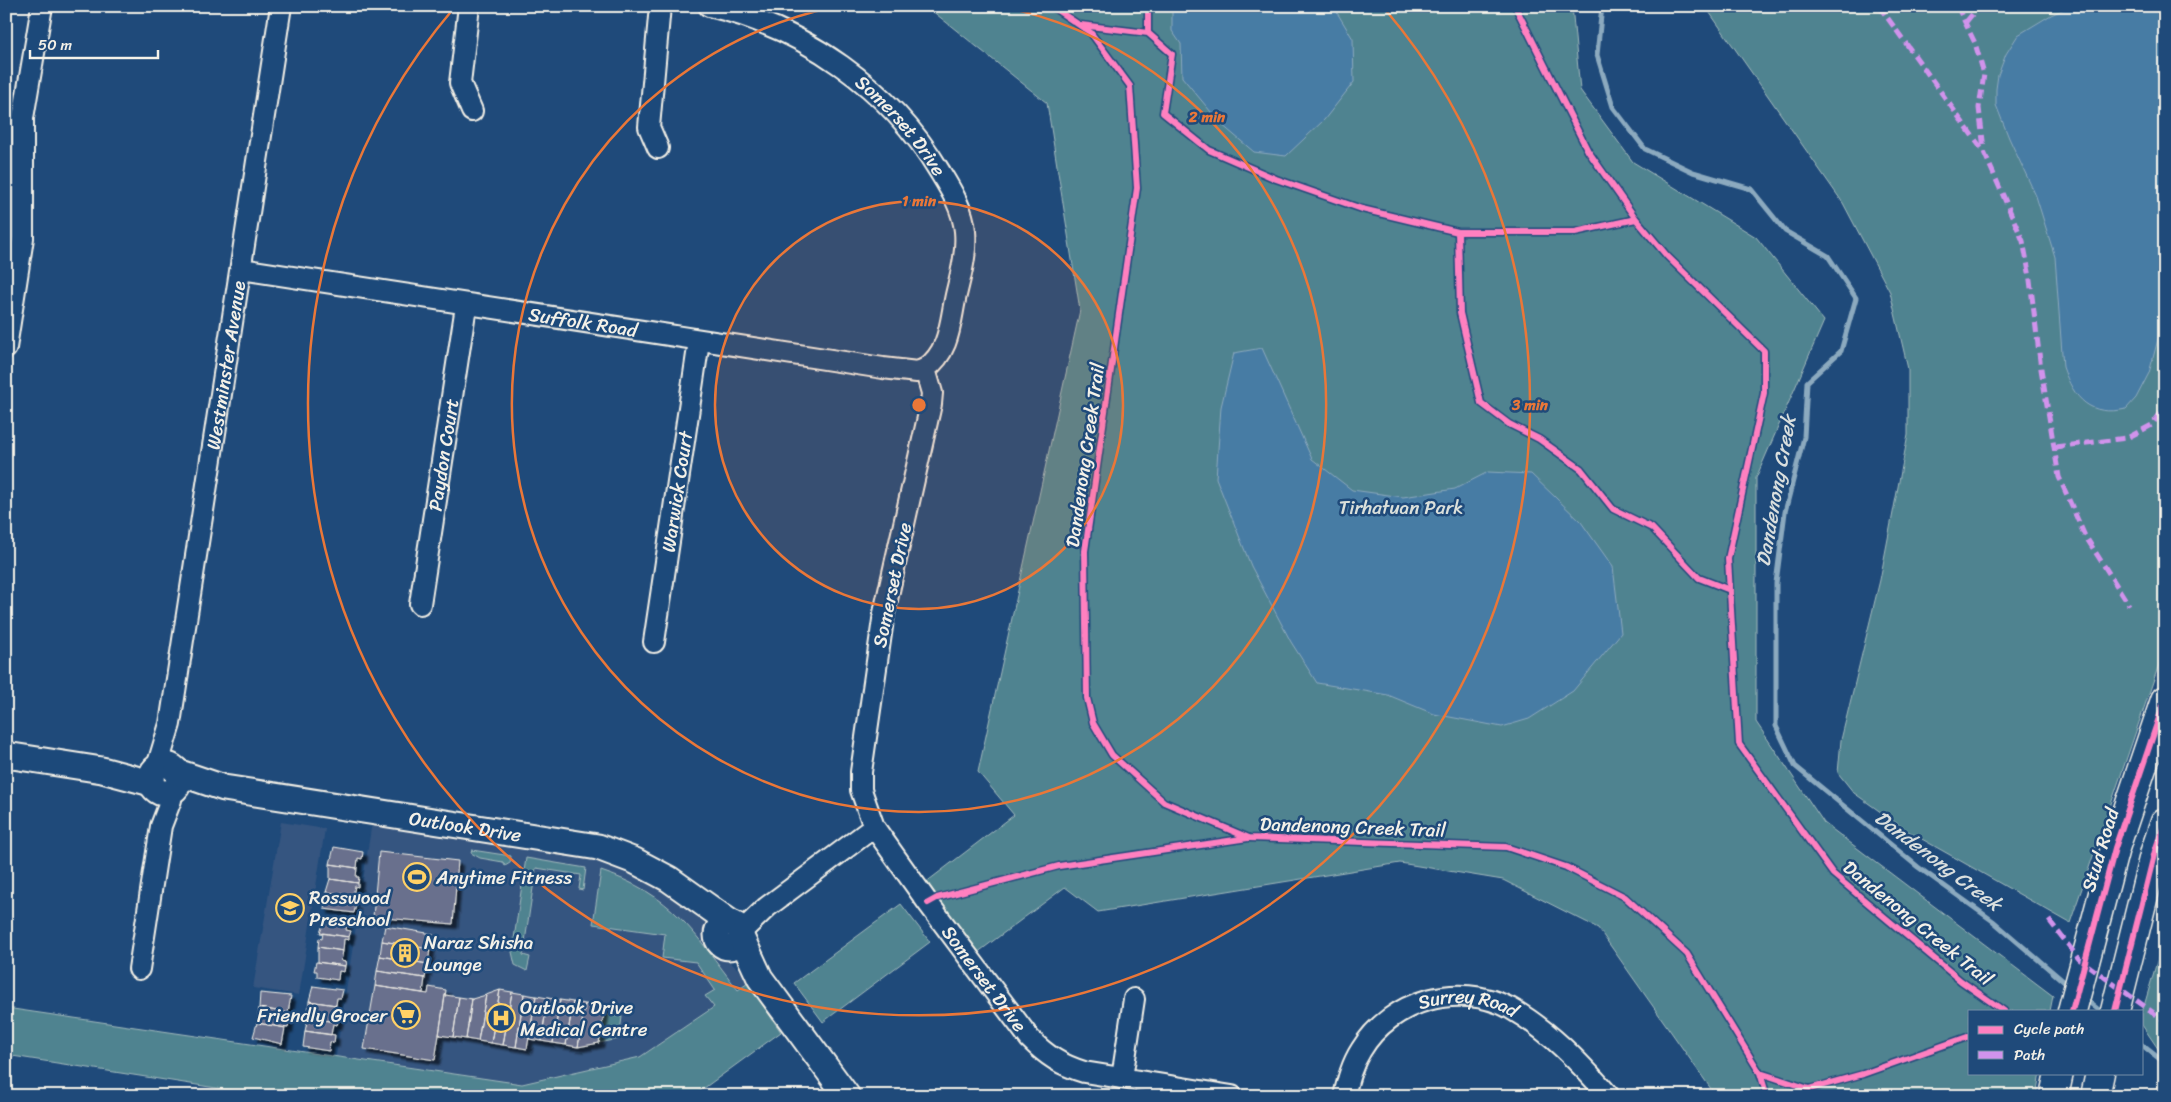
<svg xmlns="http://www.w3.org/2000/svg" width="2171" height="1102" viewBox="0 0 2171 1102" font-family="Sriracha,sans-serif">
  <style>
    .built { fill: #355580 }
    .green { fill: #508390; stroke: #a2babc }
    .water { fill: #477ba4; stroke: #8caabf }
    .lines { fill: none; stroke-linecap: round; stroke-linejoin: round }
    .stream { stroke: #8caabf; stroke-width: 5 }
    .building { fill: #69708d; stroke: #f4f1e8; filter: url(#shadow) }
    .minor-casing { stroke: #f4f1e8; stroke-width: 24 }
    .tertiary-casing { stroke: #f4f1e8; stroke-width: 29 }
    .trunk-casing { stroke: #f4f1e8; stroke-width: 31 }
    .minor { stroke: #1f4a7a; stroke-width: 20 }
    .tertiary { stroke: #1f4a7a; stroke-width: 25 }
    .trunk { stroke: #1f4a7a; stroke-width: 28 }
    .quiet { stroke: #d193ec; stroke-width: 5; stroke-dasharray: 10 5; stroke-linecap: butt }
    .cycleway-casing { stroke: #1f4a7a; stroke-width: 9 }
    .cycleway { stroke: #ff80c0; stroke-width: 6 }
    .ring { fill: none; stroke: #ea7738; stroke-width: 2.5 }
    .labels { text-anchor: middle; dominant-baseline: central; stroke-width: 5; stroke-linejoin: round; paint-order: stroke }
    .street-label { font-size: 19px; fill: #f4f1e8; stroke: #1f4a7a }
    .park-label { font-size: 19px; fill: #dbe0db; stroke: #1f4a7a }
    .poi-label { font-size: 19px; fill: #f4f1e8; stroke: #1f4a7a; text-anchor: start }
    .water-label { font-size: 20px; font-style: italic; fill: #dadfde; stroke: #1f4a7a }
    .centre { fill: #ea7738; stroke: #1f4a7a; stroke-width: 2.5 }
    .ring-label { font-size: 15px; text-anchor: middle; font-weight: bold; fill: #ea7738; stroke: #1f4a7a; stroke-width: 5; stroke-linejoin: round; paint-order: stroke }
  </style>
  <defs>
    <filter id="shadow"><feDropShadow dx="4.5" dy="4.5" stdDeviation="1" flood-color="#0009"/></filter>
  </defs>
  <rect width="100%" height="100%" fill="#1f4a7a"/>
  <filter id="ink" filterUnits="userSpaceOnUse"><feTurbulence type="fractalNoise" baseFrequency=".02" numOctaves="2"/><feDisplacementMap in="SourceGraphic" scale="10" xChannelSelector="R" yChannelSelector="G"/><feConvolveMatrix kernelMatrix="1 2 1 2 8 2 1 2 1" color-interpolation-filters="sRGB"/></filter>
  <g filter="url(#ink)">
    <path class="built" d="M 281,822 L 325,829 L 299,995 L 253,988 Z
      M 372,822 L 587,856 L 619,865 L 677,897 L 694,915 L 704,921 L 710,928 L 715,946 L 726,959 L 745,975 L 748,983 L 640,1057 L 522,1084 L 336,1056 Z"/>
    <path class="green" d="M 926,6 L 1572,6 L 1580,90 L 1633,162 L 1756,237 L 1824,321 L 1756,478 L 1756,722 L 1824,823 L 2053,996 L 2050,1011 L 1970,1011 L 1970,1073 L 2040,1073 L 2036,1096 L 1716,1096 L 1598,928 L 1503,880 L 1400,863 L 1098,912 L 1065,887 L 977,953 L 925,883 L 1014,815 L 978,772 L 1080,310 L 1047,103 Z
      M 1705,6 L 2165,6 L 2165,647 L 2070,923 L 1906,830 L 1854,793 L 1838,773 L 1841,740 L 1880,580 L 1908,435 L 1908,369 L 1890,292 L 1843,203 Z
      M 472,850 L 511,856 L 510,863 L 505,866 L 503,862 L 480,858 L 471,853 Z
      M 526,858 L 586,868 L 583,890 L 579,889 L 581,875 L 536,868 L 523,955 L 530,957 L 527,971 L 515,965 L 512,952 Z
      M 601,871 C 674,895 693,932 738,990 L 748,983 L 781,1032 L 696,1094 L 689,1096 L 267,1096 L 6,1055 L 6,1008 L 522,1084 L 640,1057 L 714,1007 L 705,996 L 715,990 L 696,962 L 662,958 L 665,934 L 593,924 Z
      M 901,904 L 930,942 L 823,1022 L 794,983 Z
      M 2165,934 L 2165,1059 L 2142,1025 L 2142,1013 Z
      M 603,1014 L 622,1017 L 619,1039 L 599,1043 Z"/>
    <path class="water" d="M 1172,6 L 1333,6 L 1353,39 L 1354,82 L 1324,120 L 1286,156 L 1254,152 L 1221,124 L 1182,77 L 1181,44 L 1172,31 Z
      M 2071,6 L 2165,6 L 2165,313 L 2149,373 L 2136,398 L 2126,409 C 2090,417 2074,399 2063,367 L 2055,257 L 2036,196 L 2009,138 L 1996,105 L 1996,89 L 1998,75 L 2006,54 L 2018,35 L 2051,15 Z
      M 1262,348 L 1312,459 L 1352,490 L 1403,497 L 1455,489 L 1488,472 L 1531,474 L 1581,522 L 1613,567 L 1621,633 L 1573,691 L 1529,719 L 1502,727 L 1434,714 L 1388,695 L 1317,683 L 1291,642 L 1251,566 L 1216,478 L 1221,407 L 1234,353 Z"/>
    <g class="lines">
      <path class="stream" d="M 1602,6 L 1597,55 L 1613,107 L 1645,149 L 1693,172 L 1751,189 L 1785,231 L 1828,256 L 1856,298 L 1841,351 L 1807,382 L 1804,437 L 1785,512 L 1776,583 L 1776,726 L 1795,766 L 1918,867 L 1993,921 L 2069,986
        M 2084,998 L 2100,1011
        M 2142,1045 L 2165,1063"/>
    </g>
    <path class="building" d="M 334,847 L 363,852 L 362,859 L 358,858 L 357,868 L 330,864 Z
      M 379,852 L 458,861 L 453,924 L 373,917 Z
      M 330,864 L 357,868 L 356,877 L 359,877 L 358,883 L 330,879 Z
      M 330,879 L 358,883 L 358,887 L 355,886 L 353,896 L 326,892 Z
      M 326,892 L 353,896 L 352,905 L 356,905 L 354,913 L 324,909 Z
      M 325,919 L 347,922 L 346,930 L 351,931 L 349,937 L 320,933 Z
      M 385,926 L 433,934 L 430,949 L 382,941 Z
      M 323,933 L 349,937 L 349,940 L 344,939 L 343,951 L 318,947 L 319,938 L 322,939 Z
      M 382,941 L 430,949 L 428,964 L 380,956 Z
      M 318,947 L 343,951 L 341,961 L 346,962 L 345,966 L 318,962 Z
      M 380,956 L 428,964 L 425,978 L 377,971 Z
      M 316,962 L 345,966 L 344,972 L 339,971 L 338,980 L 317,977 L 317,971 L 314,971 Z
      M 377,971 L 425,978 L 423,993 L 375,986 Z
      M 313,986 L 343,990 L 341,998 L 337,998 L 336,1005 L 309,1001 Z
      M 375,986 L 428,994 L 429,987 L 446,990 L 435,1060 L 364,1049 Z
      M 500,990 L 491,1043 L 478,1041 L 486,995 Z
      M 500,990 L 512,992 L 503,1045 L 491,1043 Z
      M 512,992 L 524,994 L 516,1047 L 503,1045 Z
      M 260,993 L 291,996 L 288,1013 L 259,1008 Z
      M 524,994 L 536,996 L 527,1049 L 516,1047 Z
      M 445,995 L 459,997 L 453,1037 L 439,1035 Z
      M 486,995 L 478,1041 L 466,1039 L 472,999 Z
      M 536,996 L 548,998 L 541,1041 L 529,1039 Z
      M 459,997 L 472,999 L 466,1039 L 453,1037 Z
      M 548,998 L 560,1000 L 553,1043 L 541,1041 Z
      M 560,1000 L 573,1002 L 566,1045 L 553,1043 Z
      M 309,1001 L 336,1005 L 335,1015 L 339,1016 L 338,1022 L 308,1018 Z
      M 573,1002 L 585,1004 L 578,1047 L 566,1045 Z
      M 585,1004 L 605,1007 L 599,1043 L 578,1047 Z
      M 259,1008 L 290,1013 L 288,1028 L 257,1023 Z
      M 308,1018 L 338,1022 L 337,1025 L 333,1024 L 331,1035 L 305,1031 Z
      M 257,1023 L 285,1028 L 282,1044 L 253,1037 Z
      M 305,1031 L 335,1035 L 334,1043 L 330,1042 L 329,1051 L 303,1047 Z"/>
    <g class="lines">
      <defs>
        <g id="minor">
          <path d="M 469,6 L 460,83 L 472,111"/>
          <path id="s1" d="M 709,6 C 804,28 890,88 940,172 C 951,190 963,209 965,231 C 967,253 961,274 956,295 C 950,322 950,352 925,369 L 932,393 L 931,404 L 884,613 L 861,772 L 861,790 L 874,827 L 928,903 L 1030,1039 C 1047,1056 1061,1065 1084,1072 L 1232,1096"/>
          <path d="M 658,148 L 649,127 L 660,6"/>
          <path id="s2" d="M 241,269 L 883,368 L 917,372 L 925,369"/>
          <path d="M 6,348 L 23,238 L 23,118 L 42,6"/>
          <path id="s3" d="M 420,604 L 466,306"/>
          <path id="s4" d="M 654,642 L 699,341"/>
          <path id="s5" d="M 157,767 L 170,724 L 281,6"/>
          <path d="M 741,932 L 767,907 L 874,827"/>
          <path d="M 139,969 L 161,826 L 171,800 L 171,791"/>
          <path d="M 1122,1078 L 1134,999"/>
          <path id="s6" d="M 1344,1096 C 1348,1079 1352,1064 1361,1050 C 1391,1000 1458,981 1510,1008 C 1549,1030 1580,1063 1609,1096"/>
        </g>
        <g id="tertiary">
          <path d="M 6,755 L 102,770 L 151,783"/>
          <circle cx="165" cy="779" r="14"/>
          <path id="s7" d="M 177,772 L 224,788 L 598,847 L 635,861 L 669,879 L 731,923"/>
          <circle cx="729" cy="935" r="12"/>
          <path d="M 741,937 L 760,978 L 847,1096"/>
        </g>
        <path id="trunk" d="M 2072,1011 L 2115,848 L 2165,700
          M 2115,1011 L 2155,851 L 2165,822
          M 2054,1096 L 2059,1073
          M 2095,1096 L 2100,1073"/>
      </defs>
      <use href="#minor" class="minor-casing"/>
      <use href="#tertiary" class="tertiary-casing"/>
      <use href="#trunk" class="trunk-casing"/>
      <use href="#minor" class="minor"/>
      <use href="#tertiary" class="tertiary"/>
      <use href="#trunk" class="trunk"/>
      <path class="quiet" d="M 1879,6 L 1984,152 L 2023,241 L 2029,272 L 2041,369 L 2059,477 L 2084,534 L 2129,605
        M 1957,6 L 1975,43 L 1984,74 L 1979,108 L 1984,149
        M 1966,22 L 1979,6
        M 2055,447 L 2127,438 L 2152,425 L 2165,407
        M 2049,920 L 2079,959 L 2165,1021"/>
      <defs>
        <path id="cycleway" d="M 1051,6 L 1091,33 L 1130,86 L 1137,188 L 1085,551 L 1087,698 L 1093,723 L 1112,755 L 1164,802 L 1249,838 L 1506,847 L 1566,867 L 1625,897 L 1687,954 L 1760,1073 L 1767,1096
          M 1148,6 L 1148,33 L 1172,54 L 1163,113 L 1209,150 L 1276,179 L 1362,209 L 1458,232 L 1575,232 L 1636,219
          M 1515,6 L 1588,151 L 1636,219 L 1667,256 L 1764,351 L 1764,393 L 1728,559 L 1739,744 L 1833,874 L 1961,981 L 2004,1011
          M 1081,25 L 1148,33
          M 1458,232 L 1460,313 L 1481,403 L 1509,424 L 1539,439 L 1581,469 L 1613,509 L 1652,528 L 1699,578 L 1730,590
          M 928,903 L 937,898 L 1059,866 L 1248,838
          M 2072,1011 L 2115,848 L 2165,700
          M 2115,1011 L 2155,851 L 2165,822
          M 1760,1073 L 1809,1089 L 1863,1074 L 1970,1036"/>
      </defs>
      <use href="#cycleway" class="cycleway-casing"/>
      <use href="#cycleway" class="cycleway"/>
    </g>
  </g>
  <circle cx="919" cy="405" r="204" fill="#ea7738" fill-opacity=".12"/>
  <g class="ring">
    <circle cx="919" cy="405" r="204"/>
    <path d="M1004 7A407 407 0 1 1 834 7"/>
    <path d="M1384 8A611 611 0 1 1 454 8"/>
  </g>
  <defs>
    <symbol id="stadium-ring" viewBox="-11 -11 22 22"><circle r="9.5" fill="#1f4a7a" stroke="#ffd166" stroke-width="1.5"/><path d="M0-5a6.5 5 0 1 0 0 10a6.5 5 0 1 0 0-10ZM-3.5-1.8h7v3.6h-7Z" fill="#ffd166"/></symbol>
    <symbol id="school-ring" viewBox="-11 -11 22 22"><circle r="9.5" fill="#1f4a7a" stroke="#ffd166" stroke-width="1.5"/><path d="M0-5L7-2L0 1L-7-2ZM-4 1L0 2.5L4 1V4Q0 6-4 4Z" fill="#ffd166"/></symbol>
    <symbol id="building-ring" viewBox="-11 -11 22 22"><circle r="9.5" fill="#1f4a7a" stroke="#ffd166" stroke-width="1.5"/><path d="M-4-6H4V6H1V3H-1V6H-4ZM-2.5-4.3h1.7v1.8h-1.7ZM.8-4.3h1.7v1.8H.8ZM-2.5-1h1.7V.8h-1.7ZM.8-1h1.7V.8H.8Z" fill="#ffd166"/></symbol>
    <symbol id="supermarket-ring" viewBox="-11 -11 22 22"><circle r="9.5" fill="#1f4a7a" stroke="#ffd166" stroke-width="1.5"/><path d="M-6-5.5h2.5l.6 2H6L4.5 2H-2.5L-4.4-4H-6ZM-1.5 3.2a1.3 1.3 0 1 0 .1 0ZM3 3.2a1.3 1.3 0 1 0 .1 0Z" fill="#ffd166"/></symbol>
    <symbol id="hospital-ring" viewBox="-11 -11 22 22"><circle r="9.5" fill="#1f4a7a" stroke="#ffd166" stroke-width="1.5"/><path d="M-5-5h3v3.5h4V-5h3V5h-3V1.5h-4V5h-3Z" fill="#ffd166"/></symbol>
  </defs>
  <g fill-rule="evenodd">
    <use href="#stadium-ring" x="401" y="861" width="32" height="32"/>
    <use href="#school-ring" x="274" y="892" width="32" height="32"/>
    <use href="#building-ring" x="389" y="937" width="32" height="32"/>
    <use href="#supermarket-ring" x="390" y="999" width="32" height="32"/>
    <use href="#hospital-ring" x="485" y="1002" width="32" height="32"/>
  </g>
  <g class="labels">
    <g class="street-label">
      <text stroke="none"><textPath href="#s1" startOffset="231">Somerset Drive</textPath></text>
      <text stroke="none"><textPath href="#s2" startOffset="346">Suffolk Road</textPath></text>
      <text stroke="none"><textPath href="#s5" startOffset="408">Westminster Avenue</textPath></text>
      <text stroke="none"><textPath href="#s3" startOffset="151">Paydon Court</textPath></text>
      <text transform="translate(1085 455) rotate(-82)">Dandenong Creek Trail</text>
      <text stroke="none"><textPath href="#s4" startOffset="152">Warwick Court</textPath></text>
      <text transform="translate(892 585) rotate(-78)">Somerset Drive</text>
      <text stroke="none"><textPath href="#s7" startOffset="294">Outlook Drive</textPath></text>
      <text transform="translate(1353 827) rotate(2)">Dandenong Creek Trail</text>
      <text transform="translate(2100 850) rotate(-73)">Stud Road</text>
      <text transform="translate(1918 923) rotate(39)">Dandenong Creek Trail</text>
      <text stroke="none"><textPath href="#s1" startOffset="1160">Somerset Drive</textPath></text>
      <text stroke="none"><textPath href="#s6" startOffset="176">Surrey Road</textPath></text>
    </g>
    <g class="park-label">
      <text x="1401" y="507">Tirhatuan Park</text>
    </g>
    <g class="poi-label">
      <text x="436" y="877">Anytime Fitness</text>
      <text x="309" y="897">Rosswood<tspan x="309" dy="22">Preschool</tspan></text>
      <text x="424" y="942">Naraz Shisha<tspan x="424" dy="22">Lounge</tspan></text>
      <text x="520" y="1007">Outlook Drive<tspan x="520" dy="22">Medical Centre</tspan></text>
      <text x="387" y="1015" text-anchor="end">Friendly Grocer</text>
    </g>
    <g class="water-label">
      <text transform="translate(1776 491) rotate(-80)">Dandenong Creek</text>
      <text transform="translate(1938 861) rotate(37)">Dandenong Creek</text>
    </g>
  </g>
  <circle cx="919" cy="405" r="8" class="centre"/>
  <g class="ring-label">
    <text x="1207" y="122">2 min</text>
    <text x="919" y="206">1 min</text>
    <text x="1530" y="410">3 min</text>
  </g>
  <rect width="2171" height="1102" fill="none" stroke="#1f4a7a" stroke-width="25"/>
  <rect x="12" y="12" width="2146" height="1077" fill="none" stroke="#f4f1e8" stroke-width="2" filter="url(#ink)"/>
  <rect x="1968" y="1010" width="175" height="65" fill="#1f4a7a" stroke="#748da6"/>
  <rect x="1978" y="1026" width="25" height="8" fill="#ff80c0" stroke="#748da6"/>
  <text x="2014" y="1034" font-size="15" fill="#f4f1e8">Cycle path</text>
  <rect x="1978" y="1051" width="25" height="8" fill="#d193ec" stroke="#748da6"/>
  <text x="2014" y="1060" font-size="15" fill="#f4f1e8">Path</text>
  <path d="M30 50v8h128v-8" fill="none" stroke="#f4f1e8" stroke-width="2.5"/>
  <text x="38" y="50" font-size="15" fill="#f4f1e8" stroke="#1f4a7a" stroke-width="4" paint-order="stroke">50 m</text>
</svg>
